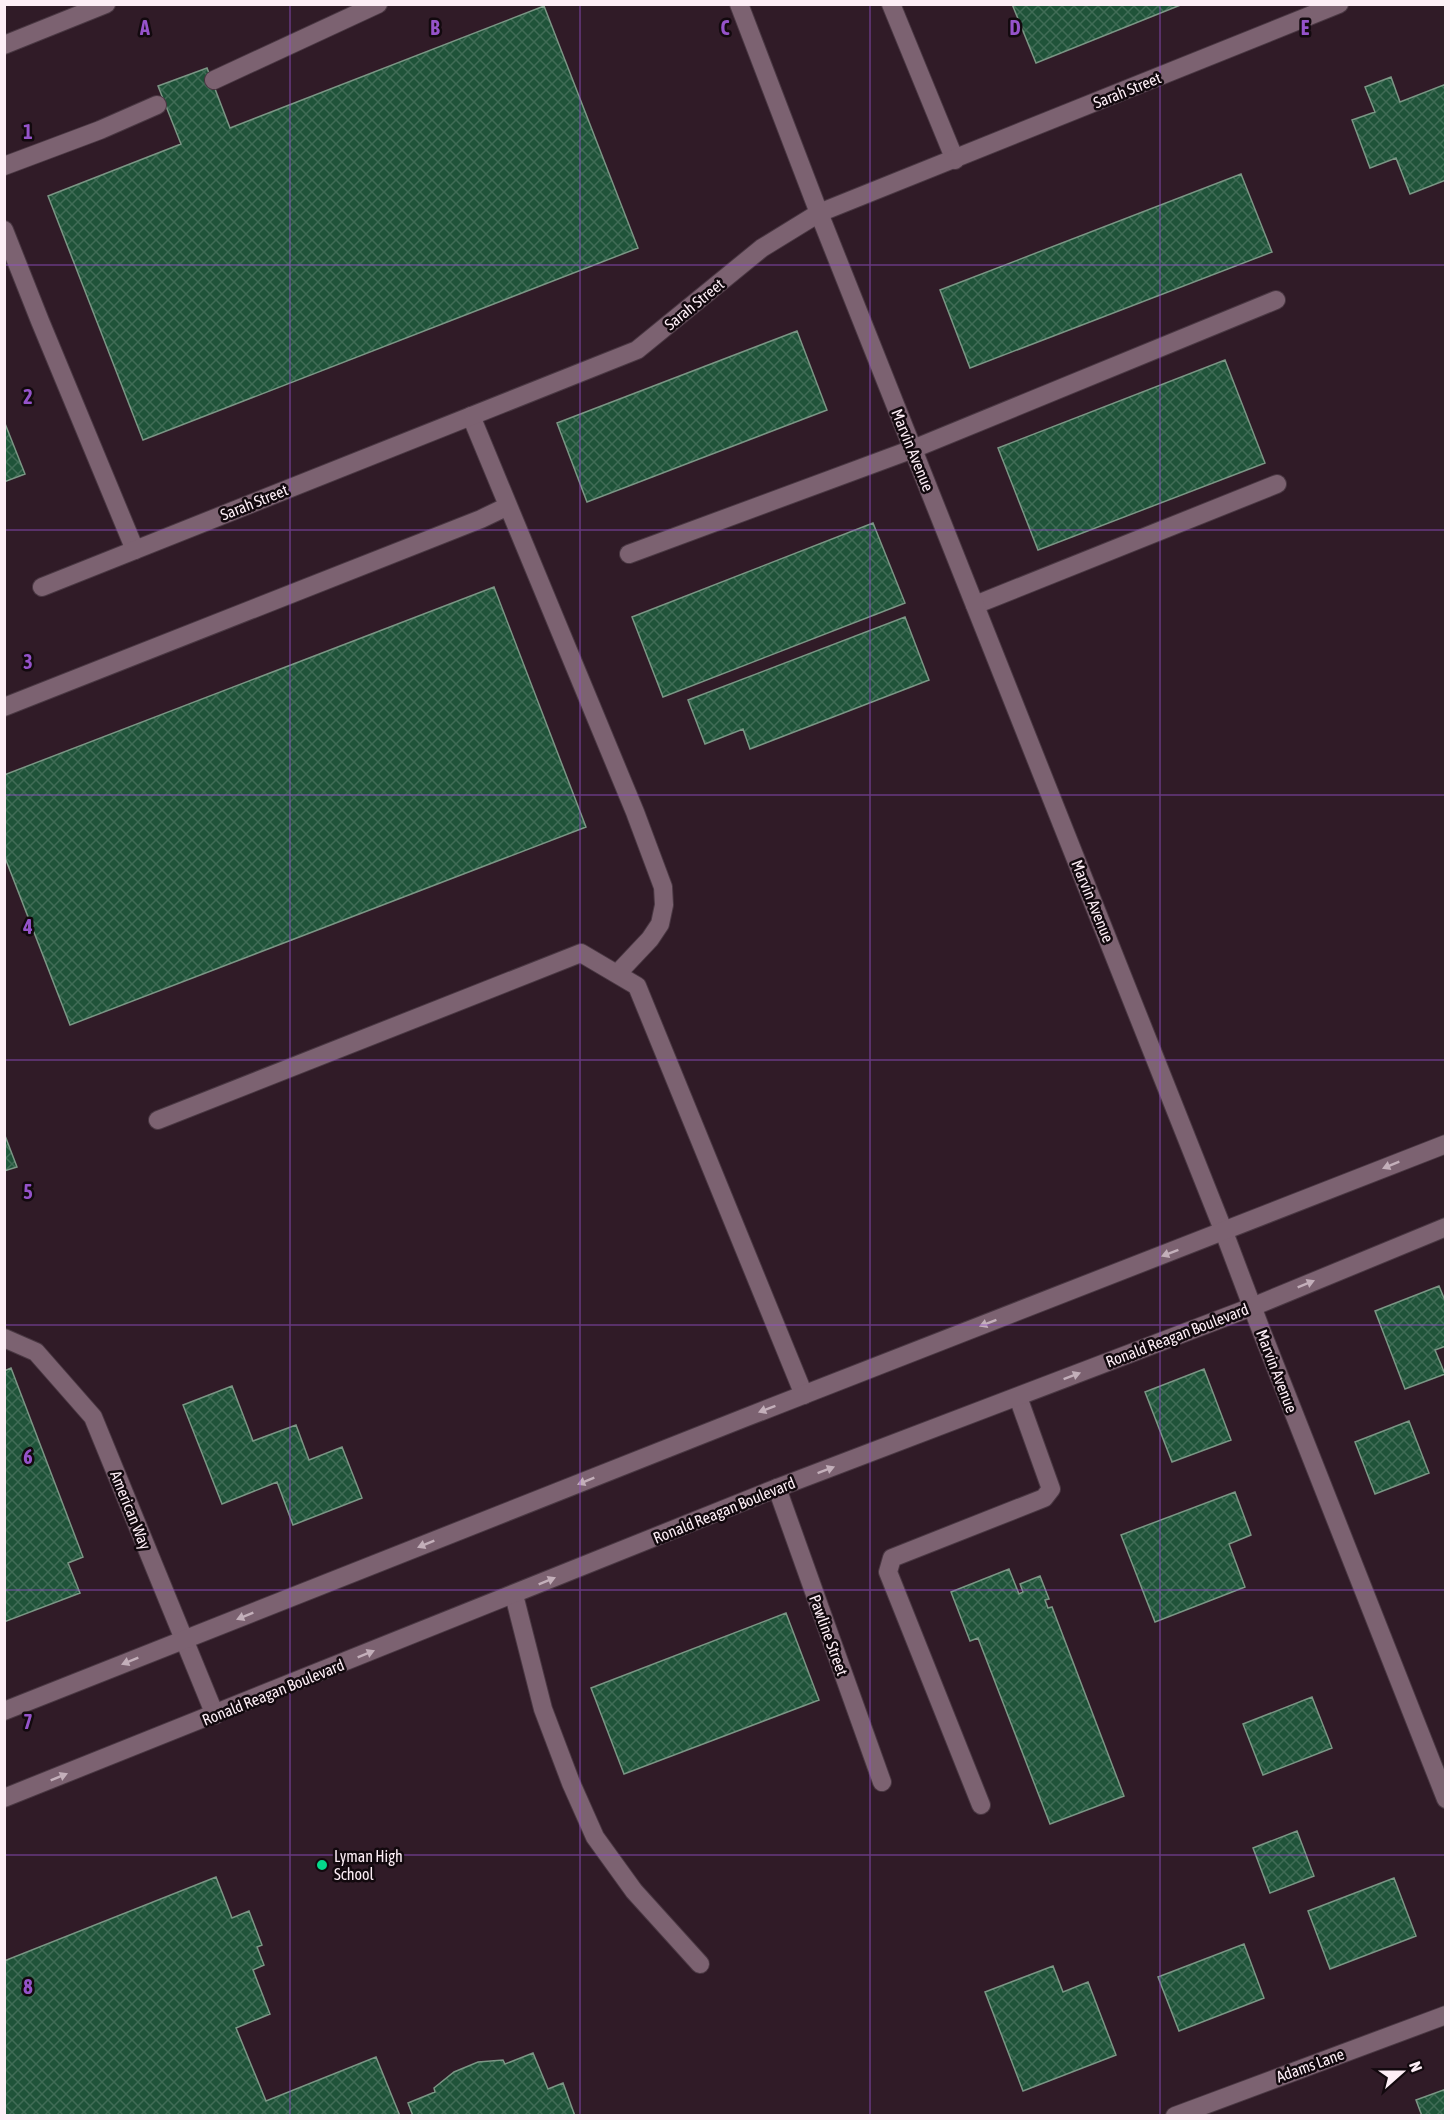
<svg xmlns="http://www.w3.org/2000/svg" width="1450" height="2120" viewBox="0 0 1450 2120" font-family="'Asap Condensed',sans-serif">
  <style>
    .building { fill: url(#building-cross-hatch); stroke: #7b9685; stroke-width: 1.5 }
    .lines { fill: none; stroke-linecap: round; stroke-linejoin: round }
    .lane-casing { stroke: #4a3843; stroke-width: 20 }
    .street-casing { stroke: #4a3843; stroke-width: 20 }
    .secondary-casing { stroke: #4a3843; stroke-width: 20 }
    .lane { stroke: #7c6271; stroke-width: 18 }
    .street { stroke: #7c6271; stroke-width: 18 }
    .secondary { stroke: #7c6271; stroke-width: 18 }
    .oneway { fill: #c3afba }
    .grid { fill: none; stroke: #9553ca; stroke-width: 1.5; stroke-opacity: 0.55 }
    .poi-dot { fill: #04d98b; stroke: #12090e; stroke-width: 2 }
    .labels { text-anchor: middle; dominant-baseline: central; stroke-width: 5; stroke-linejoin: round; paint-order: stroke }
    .street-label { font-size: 16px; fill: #fdeef6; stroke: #12090e }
    .poi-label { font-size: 16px; fill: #fdeef6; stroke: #12090e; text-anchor: start }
    .grid-label { font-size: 20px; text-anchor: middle; font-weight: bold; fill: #9553ca; stroke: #12090e; stroke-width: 5; stroke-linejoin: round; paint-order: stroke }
  </style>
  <defs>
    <pattern id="building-cross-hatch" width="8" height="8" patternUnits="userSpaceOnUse" patternTransform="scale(1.5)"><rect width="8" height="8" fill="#1f5339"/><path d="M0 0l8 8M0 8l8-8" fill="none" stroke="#406c56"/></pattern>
  </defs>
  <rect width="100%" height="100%" fill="#301b27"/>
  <path class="building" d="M 1012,4 L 1183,4 L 1036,63 Z
    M 544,6 L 638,248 L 143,440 L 48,196 L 181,144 L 158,86 L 207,68 L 230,128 Z
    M 1391,77 L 1400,102 L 1446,84 L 1446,180 L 1410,194 L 1396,158 L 1370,168 L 1352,120 L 1375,112 L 1365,87 Z
    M 1241,174 L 1272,252 L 970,368 L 940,290 Z
    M 797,331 L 827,410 L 587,502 L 557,423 Z
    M 1225,360 L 1265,463 L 1038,550 L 998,448 Z
    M 4,421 L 25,474 L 4,482 Z
    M 873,523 L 905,603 L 663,697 L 632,617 Z
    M 494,587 L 586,827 L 70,1025 L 4,855 L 4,775 Z
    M 905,617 L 929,680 L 750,749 L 743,729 L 705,744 L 688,700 Z
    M 4,1133 L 17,1167 L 4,1171 Z
    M 1439,1286 L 1446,1303 L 1446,1346 L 1435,1350 L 1445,1374 L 1405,1389 L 1375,1311 Z
    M 11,1368 L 83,1557 L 68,1563 L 80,1593 L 4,1622 L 4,1371 Z
    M 1204,1369 L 1231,1440 L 1172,1462 L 1145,1392 Z
    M 232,1386 L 253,1441 L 296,1425 L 309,1460 L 342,1447 L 362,1498 L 293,1525 L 277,1482 L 222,1504 L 183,1405 Z
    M 1409,1421 L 1429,1473 L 1375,1494 L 1355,1442 Z
    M 1235,1492 L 1251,1535 L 1229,1544 L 1245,1587 L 1155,1622 L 1121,1535 Z
    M 1009,1569 L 1019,1594 L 1023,1592 L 1020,1584 L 1040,1576 L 1049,1599 L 1045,1600 L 1048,1608 L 1052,1607 L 1124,1796 L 1050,1824 L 978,1638 L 970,1641 L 951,1592 Z
    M 786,1613 L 819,1700 L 624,1774 L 591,1688 Z
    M 1312,1697 L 1332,1748 L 1263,1775 L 1243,1724 Z
    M 1297,1831 L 1314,1876 L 1270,1893 L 1253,1848 Z
    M 216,1877 L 232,1918 L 249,1911 L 262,1945 L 257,1947 L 264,1965 L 253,1970 L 270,2014 L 236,2028 L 266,2101 L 376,2057 L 400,2116 L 4,2116 L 4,1961 Z
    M 1394,1878 L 1416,1936 L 1330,1969 L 1308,1911 Z
    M 1244,1944 L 1264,1998 L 1179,2031 L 1158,1977 Z
    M 1053,1966 L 1063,1992 L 1088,1982 L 1116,2055 L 1023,2091 L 985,1992 Z
    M 533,2053 L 548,2089 L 563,2083 L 575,2116 L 413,2116 L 408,2103 L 435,2092 L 434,2088 L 454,2072 L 478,2062 L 503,2060 L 505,2064 Z
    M 1446,2089 L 1446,2116 L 1422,2116 L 1416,2100 Z"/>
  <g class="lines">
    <defs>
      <path id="lane" d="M 891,4 L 955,160
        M 214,80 L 378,4
        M 4,166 L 100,130 L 157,105
        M 4,230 L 40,321 L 135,550
        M 471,416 L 635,812 L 663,887 L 664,905 L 660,924 L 650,939 L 617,974
        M 629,554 L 913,449 L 1276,300
        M 975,605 L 1277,484
        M 4,707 L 481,519 L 508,506
        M 158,1120 L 581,953 L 637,986 L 804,1395
        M 514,1595 L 543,1709 L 571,1783 L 595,1837 L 634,1891 L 700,1964
        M 981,1805 L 888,1572 L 892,1558 L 1044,1498 L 1051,1489 L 1018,1397"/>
      <path id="street" d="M 739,4 L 819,213 L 1224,1232 L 1261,1330 L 1446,1799
        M 4,45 L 106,4
        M 42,587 L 637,350 L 762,248 L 819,213 L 1339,4
        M 4,1338 L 36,1352 L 93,1417 L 215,1715
        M 777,1488 L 882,1782
        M 1175,2116 L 1446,2015"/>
      <path id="secondary" d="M 4,1711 L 744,1418 L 1446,1144
        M 4,1798 L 777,1488 L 1252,1307 L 1446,1227"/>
    </defs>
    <use href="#lane" class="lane-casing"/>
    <use href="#street" class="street-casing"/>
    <use href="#secondary" class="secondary-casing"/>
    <use href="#lane" class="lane"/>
    <use href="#street" class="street"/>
    <use href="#secondary" class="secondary"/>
  </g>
  <defs><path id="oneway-solid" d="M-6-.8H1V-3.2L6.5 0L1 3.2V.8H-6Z" transform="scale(1.5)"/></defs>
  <g class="oneway">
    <use href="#oneway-solid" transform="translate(1391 1165) rotate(158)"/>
    <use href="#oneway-solid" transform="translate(1170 1253) rotate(159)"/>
    <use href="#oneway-solid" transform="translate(1306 1284) rotate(-22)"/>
    <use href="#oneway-solid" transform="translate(988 1323) rotate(159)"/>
    <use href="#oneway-solid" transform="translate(1072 1376) rotate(-21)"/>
    <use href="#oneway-solid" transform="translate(767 1409) rotate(159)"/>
    <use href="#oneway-solid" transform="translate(826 1470) rotate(-21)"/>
    <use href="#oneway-solid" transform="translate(586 1481) rotate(158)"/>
    <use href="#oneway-solid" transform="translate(426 1544) rotate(158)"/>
    <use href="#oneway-solid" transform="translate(547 1581) rotate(-22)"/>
    <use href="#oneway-solid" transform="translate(245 1616) rotate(158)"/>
    <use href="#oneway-solid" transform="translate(366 1654) rotate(-22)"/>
    <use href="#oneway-solid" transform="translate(130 1661) rotate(158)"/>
    <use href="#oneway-solid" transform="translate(59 1777) rotate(-22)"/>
  </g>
  <path class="grid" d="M 290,4 L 290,2116M 580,4 L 580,2116M 870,4 L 870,2116M 1160,4 L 1160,2116M 4,265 L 1446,265M 4,530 L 1446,530M 4,795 L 1446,795M 4,1060 L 1446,1060M 4,1325 L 1446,1325M 4,1590 L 1446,1590M 4,1855 L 1446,1855"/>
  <circle class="poi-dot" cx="322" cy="1865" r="6"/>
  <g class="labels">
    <g class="street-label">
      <text transform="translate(1127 90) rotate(-22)">Sarah Street</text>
      <text transform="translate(694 304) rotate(-39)">Sarah Street</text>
      <text transform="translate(913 450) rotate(68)">Marvin Avenue</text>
      <text transform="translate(254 502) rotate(-22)">Sarah Street</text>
      <text transform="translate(1093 901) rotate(68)">Marvin Avenue</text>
      <text transform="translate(1177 1335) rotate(-21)">Ronald Reagan Boulevard</text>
      <text transform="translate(1277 1371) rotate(69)">Marvin Avenue</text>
      <text transform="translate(131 1510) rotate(68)">American Way</text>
      <text transform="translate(724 1510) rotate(-22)">Ronald Reagan Boulevard</text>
      <text transform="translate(829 1635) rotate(70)">Pawline Street</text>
      <text transform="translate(273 1692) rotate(-22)">Ronald Reagan Boulevard</text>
      <text transform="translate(1310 2065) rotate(-20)">Adams Lane</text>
    </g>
    <g class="poi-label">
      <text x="334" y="1856">Lyman High<tspan x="334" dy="18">School</tspan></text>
    </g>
  </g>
  <g class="grid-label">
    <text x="145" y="35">A</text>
    <text x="435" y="35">B</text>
    <text x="725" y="35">C</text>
    <text x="1015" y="35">D</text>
    <text x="1305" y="35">E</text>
    <text x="28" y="139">1</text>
    <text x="28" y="404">2</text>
    <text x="28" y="669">3</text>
    <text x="28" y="934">4</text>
    <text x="28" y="1199">5</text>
    <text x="28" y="1464">6</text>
    <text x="28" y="1729">7</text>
    <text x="28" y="1994">8</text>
  </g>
  <rect width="1450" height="2120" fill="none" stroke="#fdeef6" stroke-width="12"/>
  <g transform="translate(1402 2072) rotate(69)" stroke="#12090e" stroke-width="4.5" paint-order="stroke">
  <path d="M0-4.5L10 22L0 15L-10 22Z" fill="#fdeef6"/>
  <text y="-9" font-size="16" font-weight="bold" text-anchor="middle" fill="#fdeef6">N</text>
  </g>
</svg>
